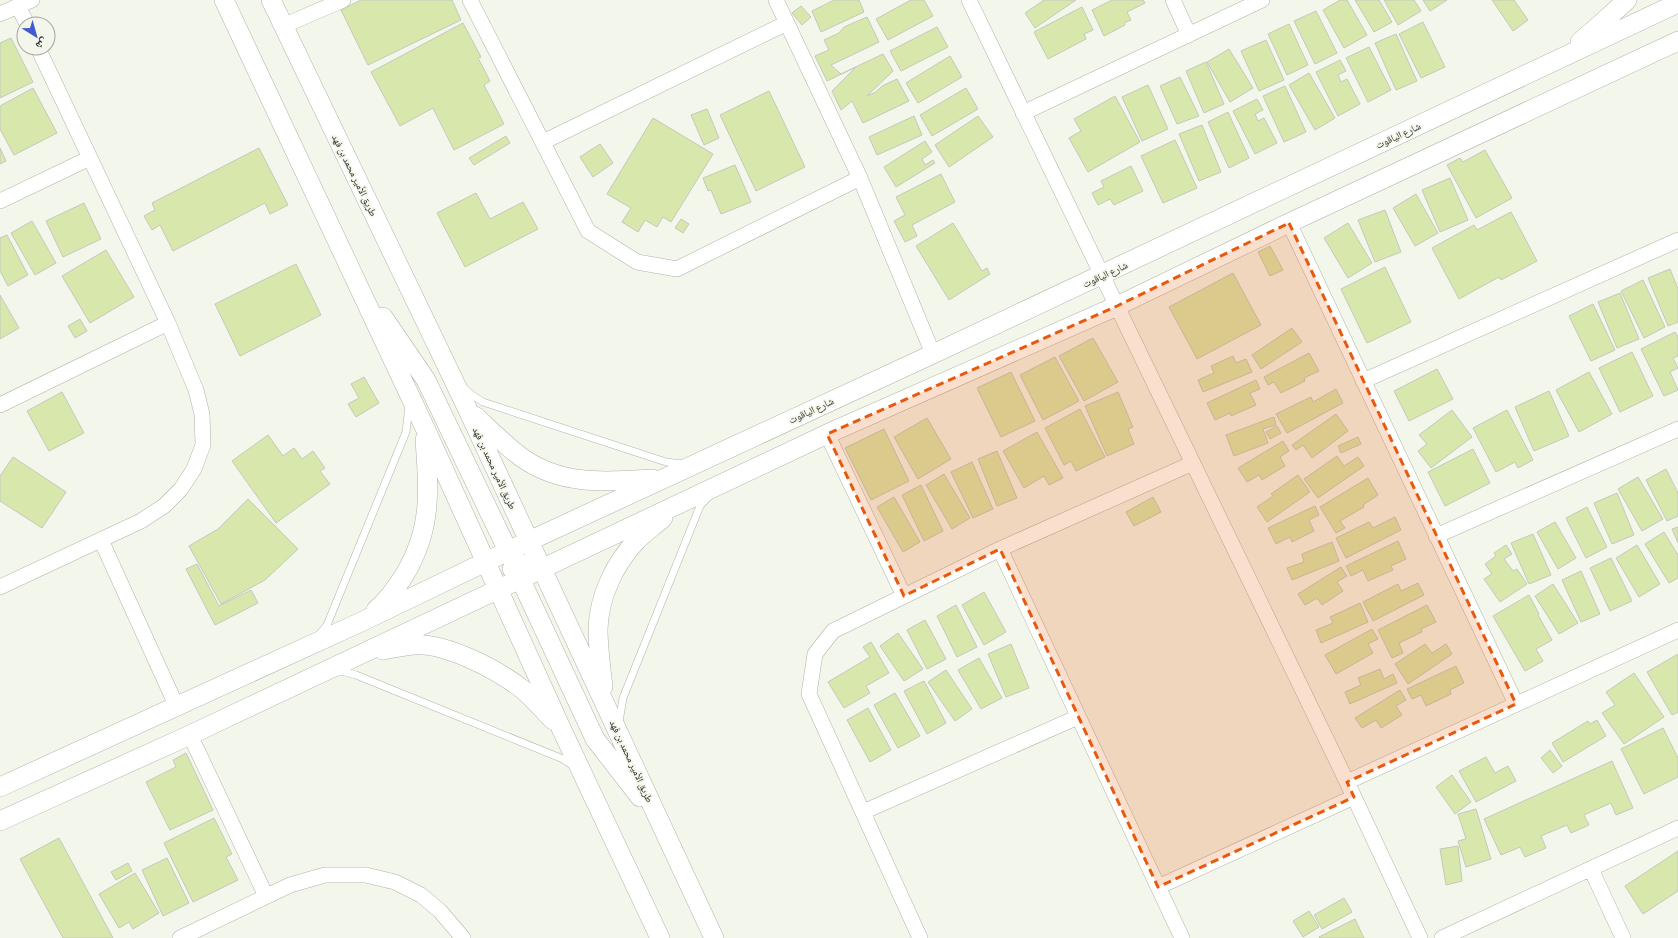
<svg xmlns="http://www.w3.org/2000/svg" width="1678" height="938" viewBox="0 0 1678 938" font-family="Barlow,'Noto Naskh Arabic',sans-serif">
  <style>
    .building { fill: #d8e8ad; stroke: #c4c8bc }
    .lines { fill: none; stroke-linecap: round; stroke-linejoin: round }
    .service-casing { stroke: #b0b4a8; stroke-width: 8 }
    .minor-casing { stroke: #b0b4a8; stroke-width: 16 }
    .tertiary-casing { stroke: #b0b4a8; stroke-width: 20 }
    .service { stroke: #fff; stroke-width: 7 }
    .minor { stroke: #fff; stroke-width: 15 }
    .tertiary { stroke: #fff; stroke-width: 19 }
    .marked { fill: #e8590c; fill-opacity: 0.2; stroke: #e8590c; stroke-width: 3; stroke-dasharray: 8 5; stroke-linejoin: round }
    .labels { text-anchor: middle; dominant-baseline: central; stroke-width: 3.5; stroke-linejoin: round; paint-order: stroke }
    .street-label { font-size: 10px; fill: #2b2d28; stroke: #f3f6ea }
  </style>
  <rect width="100%" height="100%" fill="#f3f6ea"/>
  <path class="building" d="M 361,0 L 452,0 L 461,20 L 368,65 L 341,10 Z
    M 834,0 L 859,0 L 864,12 L 821,32 L 812,11 Z
    M 911,0 L 924,0 L 933,16 L 888,40 L 876,19 Z
    M 1044,0 L 1076,0 L 1035,28 L 1025,13 Z
    M 1112,0 L 1143,0 L 1145,3 L 1127,12 L 1131,20 L 1124,23 L 1125,25 L 1104,36 L 1092,10 Z
    M 1340,0 L 1347,0 L 1367,35 L 1344,48 L 1323,10 Z
    M 1355,0 L 1379,0 L 1392,22 L 1374,32 Z
    M 1384,0 L 1414,0 L 1421,11 L 1398,25 Z
    M 1423,0 L 1447,0 L 1430,11 Z
    M 1492,0 L 1514,0 L 1528,20 L 1513,31 Z
    M 801,6 L 811,17 L 802,25 L 792,13 Z
    M 1082,7 L 1093,30 L 1084,34 L 1086,39 L 1048,59 L 1034,32 Z
    M 1316,11 L 1337,53 L 1315,64 L 1294,21 Z
    M 867,17 L 879,42 L 831,65 L 841,74 L 883,54 L 893,71 L 867,96 L 876,92 L 882,86 L 897,79 L 909,101 L 863,123 L 852,101 L 841,110 L 832,91 L 856,67 L 827,81 L 815,56 L 829,50 L 824,40 L 839,33 L 844,27 Z
    M 1423,22 L 1445,67 L 1421,78 L 1399,34 Z
    M 463,23 L 481,57 L 478,58 L 490,81 L 484,85 L 504,124 L 454,150 L 433,108 L 400,126 L 371,72 Z
    M 1289,24 L 1308,65 L 1287,75 L 1268,34 Z
    M 937,27 L 948,47 L 901,71 L 890,51 Z
    M 1396,34 L 1417,81 L 1396,90 L 1375,43 Z
    M 11,38 L 33,82 L 0,98 L 0,43 Z
    M 1266,40 L 1284,80 L 1259,91 L 1241,51 Z
    M 1369,47 L 1391,90 L 1368,102 L 1346,58 Z
    M 1229,49 L 1253,88 L 1230,102 L 1207,62 Z
    M 950,56 L 962,77 L 918,103 L 906,83 Z
    M 1340,60 L 1346,71 L 1338,75 L 1341,82 L 1347,79 L 1360,104 L 1338,116 L 1316,72 Z
    M 1206,62 L 1224,104 L 1204,113 L 1186,71 Z
    M 1309,73 L 1335,118 L 1315,130 L 1289,85 Z
    M 1180,77 L 1199,116 L 1177,124 L 1160,86 Z
    M 1148,85 L 1168,129 L 1142,141 L 1122,97 Z
    M 1285,86 L 1306,132 L 1284,142 L 1263,96 Z
    M 33,88 L 57,133 L 14,155 L 0,129 L 0,106 Z
    M 966,88 L 978,109 L 932,136 L 920,115 Z
    M 769,91 L 805,167 L 756,191 L 720,115 Z
    M 1115,96 L 1140,142 L 1088,172 L 1069,138 L 1081,131 L 1074,119 Z
    M 1257,99 L 1263,110 L 1255,114 L 1258,121 L 1264,118 L 1277,143 L 1255,154 L 1233,111 Z
    M 707,109 L 719,138 L 704,145 L 691,115 Z
    M 1228,112 L 1249,158 L 1229,168 L 1208,122 Z
    M 914,116 L 922,135 L 877,155 L 869,137 Z
    M 978,116 L 993,137 L 949,167 L 935,145 Z
    M 653,118 L 713,154 L 671,222 L 663,217 L 657,227 L 645,220 L 638,232 L 622,222 L 631,208 L 607,194 Z
    M 1202,125 L 1221,172 L 1199,181 L 1179,134 Z
    M 506,136 L 510,143 L 474,165 L 469,158 Z
    M 1175,140 L 1197,188 L 1163,203 L 1141,156 Z
    M 925,141 L 932,152 L 922,159 L 925,165 L 933,160 L 935,163 L 896,187 L 884,167 Z
    M 600,144 L 613,163 L 593,177 L 580,157 Z
    M 0,148 L 6,161 L 0,164 Z
    M 259,148 L 288,205 L 270,214 L 265,203 L 173,251 L 160,225 L 152,230 L 144,216 L 155,210 L 152,203 Z
    M 1485,150 L 1512,198 L 1476,218 L 1447,165 L 1460,158 L 1463,162 Z
    M 735,165 L 751,202 L 721,214 L 711,190 L 708,191 L 703,178 Z
    M 1131,166 L 1143,191 L 1114,205 L 1110,199 L 1098,205 L 1092,193 L 1104,187 L 1101,181 Z
    M 941,174 L 955,202 L 912,225 L 917,236 L 905,242 L 894,221 L 905,215 L 896,197 Z
    M 1450,178 L 1468,220 L 1440,232 L 1422,190 Z
    M 476,193 L 490,219 L 523,202 L 538,229 L 465,267 L 437,213 Z
    M 1416,194 L 1438,233 L 1415,246 L 1393,208 Z
    M 84,203 L 101,239 L 63,257 L 46,221 Z
    M 1385,210 L 1401,252 L 1375,262 L 1358,220 Z
    M 1511,212 L 1537,261 L 1501,280 L 1499,277 L 1459,299 L 1432,248 L 1474,225 L 1477,230 Z
    M 681,219 L 689,224 L 683,233 L 675,228 Z
    M 32,221 L 56,263 L 35,275 L 11,233 Z
    M 953,223 L 982,271 L 987,268 L 990,274 L 949,300 L 916,246 Z
    M 1348,223 L 1372,263 L 1348,278 L 1324,238 Z
    M 7,235 L 28,275 L 8,286 L 0,271 L 0,238 Z
    M 1270,246 L 1283,270 L 1270,276 L 1258,252 Z
    M 106,250 L 134,297 L 90,323 L 62,276 Z
    M 296,264 L 321,315 L 240,356 L 215,304 Z
    M 1385,267 L 1411,322 L 1367,343 L 1341,289 Z
    M 1670,269 L 1678,289 L 1678,322 L 1668,326 L 1648,278 Z
    M 1233,273 L 1261,325 L 1197,359 L 1169,307 Z
    M 1643,280 L 1665,327 L 1644,338 L 1621,291 Z
    M 1620,293 L 1639,339 L 1617,348 L 1598,302 Z
    M 0,295 L 19,328 L 0,339 Z
    M 1593,304 L 1615,350 L 1591,361 L 1569,316 Z
    M 80,319 L 87,331 L 75,338 L 68,326 Z
    M 1292,328 L 1302,342 L 1261,369 L 1252,355 Z
    M 1675,332 L 1678,337 L 1678,356 L 1673,358 L 1678,368 L 1670,372 L 1678,390 L 1664,396 L 1641,349 Z
    M 1093,338 L 1118,382 L 1084,401 L 1059,356 Z
    M 1632,352 L 1653,396 L 1620,412 L 1599,368 Z
    M 1309,353 L 1319,371 L 1304,378 L 1305,381 L 1281,393 L 1274,382 L 1268,385 L 1264,377 Z
    M 1233,356 L 1236,363 L 1246,359 L 1252,372 L 1203,392 L 1198,380 L 1214,373 L 1211,366 Z
    M 1055,357 L 1079,401 L 1043,420 L 1020,375 Z
    M 1437,369 L 1453,399 L 1409,421 L 1394,391 Z
    M 1011,372 L 1035,421 L 1001,437 L 977,388 Z
    M 1589,372 L 1612,414 L 1579,432 L 1556,390 Z
    M 364,377 L 379,403 L 356,417 L 348,404 L 359,398 L 351,384 Z
    M 1256,380 L 1260,389 L 1250,393 L 1256,405 L 1231,416 L 1230,413 L 1215,420 L 1207,403 Z
    M 1336,389 L 1343,403 L 1287,433 L 1276,414 L 1311,397 L 1313,402 Z
    M 1549,391 L 1569,436 L 1534,451 L 1515,407 Z
    M 62,392 L 84,433 L 49,451 L 27,411 Z
    M 1118,392 L 1133,427 L 1128,429 L 1134,444 L 1107,456 L 1085,406 Z
    M 1080,409 L 1105,457 L 1076,471 L 1071,461 L 1064,465 L 1045,428 Z
    M 1452,410 L 1472,437 L 1431,468 L 1418,451 L 1427,444 L 1419,435 Z
    M 1507,410 L 1533,460 L 1518,468 L 1515,462 L 1496,472 L 1473,428 Z
    M 1336,414 L 1348,431 L 1312,458 L 1303,445 L 1296,450 L 1292,445 Z
    M 1274,417 L 1276,425 L 1263,429 L 1268,443 L 1234,456 L 1226,435 Z
    M 927,418 L 951,459 L 918,479 L 894,437 Z
    M 1277,426 L 1281,433 L 1270,439 L 1266,432 Z
    M 884,429 L 909,481 L 871,500 L 845,448 Z
    M 1037,432 L 1063,478 L 1049,485 L 1044,476 L 1024,488 L 1003,451 Z
    M 268,435 L 283,456 L 294,448 L 302,459 L 313,451 L 325,468 L 320,471 L 330,484 L 276,523 L 232,461 Z
    M 1358,437 L 1361,444 L 1341,453 L 1338,446 Z
    M 1283,441 L 1289,451 L 1280,457 L 1285,466 L 1262,480 L 1259,475 L 1247,482 L 1238,468 Z
    M 1473,449 L 1490,483 L 1445,506 L 1428,472 Z
    M 997,451 L 1017,498 L 997,506 L 978,459 Z
    M 1337,456 L 1344,466 L 1358,457 L 1364,466 L 1318,498 L 1304,479 Z
    M 13,457 L 66,492 L 42,528 L 0,501 L 0,476 Z
    M 972,462 L 993,509 L 973,518 L 951,472 Z
    M 1666,469 L 1678,493 L 1678,516 L 1667,521 L 1646,480 Z
    M 944,474 L 970,518 L 952,529 L 926,485 Z
    M 1298,475 L 1310,492 L 1267,522 L 1257,507 L 1273,496 L 1271,494 Z
    M 1638,477 L 1663,519 L 1642,531 L 1618,489 Z
    M 1368,478 L 1378,495 L 1363,505 L 1364,507 L 1340,521 L 1345,528 L 1336,533 L 1320,507 Z
    M 921,485 L 943,531 L 924,541 L 902,495 Z
    M 1617,493 L 1634,535 L 1612,544 L 1594,503 Z
    M 894,497 L 920,542 L 903,552 L 877,507 Z
    M 1153,497 L 1161,512 L 1134,526 L 1126,512 Z
    M 248,499 L 298,549 L 265,580 L 221,604 L 189,546 L 218,529 Z
    M 1315,506 L 1319,515 L 1309,520 L 1314,531 L 1292,542 L 1290,537 L 1276,544 L 1268,528 Z
    M 1587,507 L 1607,547 L 1586,558 L 1566,518 Z
    M 1395,517 L 1401,530 L 1346,558 L 1336,538 L 1369,522 L 1373,528 Z
    M 1555,522 L 1576,558 L 1558,569 L 1537,532 Z
    M 1678,527 L 1678,543 L 1672,529 Z
    M 1664,532 L 1678,555 L 1678,578 L 1669,583 L 1645,544 Z
    M 1533,534 L 1551,575 L 1529,584 L 1511,543 Z
    M 1398,541 L 1406,559 L 1391,566 L 1393,570 L 1368,581 L 1363,570 L 1351,576 L 1346,566 Z
    M 1332,542 L 1339,561 L 1292,580 L 1287,568 L 1304,562 L 1302,554 Z
    M 1506,545 L 1512,554 L 1504,559 L 1513,571 L 1517,569 L 1527,584 L 1500,602 L 1484,579 L 1492,574 L 1485,564 L 1496,556 L 1494,553 Z
    M 1637,545 L 1660,584 L 1639,597 L 1616,558 Z
    M 1611,558 L 1632,601 L 1610,611 L 1590,568 Z
    M 197,564 L 219,606 L 251,590 L 258,603 L 215,625 L 186,569 Z
    M 1341,567 L 1347,576 L 1337,582 L 1343,591 L 1322,605 L 1317,598 L 1305,605 L 1298,594 Z
    M 1581,571 L 1600,614 L 1581,622 L 1562,580 Z
    M 1418,583 L 1424,595 L 1373,621 L 1363,602 L 1398,584 L 1401,591 Z
    M 1553,584 L 1578,623 L 1559,634 L 1535,596 Z
    M 984,592 L 1006,632 L 984,645 L 962,605 Z
    M 1529,595 L 1539,614 L 1538,615 L 1552,640 L 1536,649 L 1543,661 L 1525,671 L 1493,616 Z
    M 1360,603 L 1368,622 L 1321,643 L 1316,630 L 1333,623 L 1330,617 Z
    M 956,605 L 977,647 L 957,657 L 937,616 Z
    M 1427,605 L 1436,622 L 1421,629 L 1422,632 L 1399,643 L 1403,653 L 1392,658 L 1378,630 Z
    M 925,620 L 946,659 L 927,669 L 907,630 Z
    M 1372,629 L 1378,639 L 1368,644 L 1373,653 L 1336,674 L 1325,655 Z
    M 898,633 L 923,669 L 904,681 L 880,646 Z
    M 871,642 L 889,673 L 866,686 L 870,693 L 844,708 L 828,682 L 870,657 L 863,647 Z
    M 1011,644 L 1029,688 L 1006,697 L 988,654 Z
    M 1425,644 L 1432,653 L 1446,644 L 1452,654 L 1408,684 L 1395,664 Z
    M 1678,654 L 1678,712 L 1672,715 L 1647,672 Z
    M 979,658 L 1002,698 L 981,709 L 958,670 Z
    M 1456,666 L 1464,683 L 1450,690 L 1451,694 L 1426,706 L 1421,695 L 1412,699 L 1407,689 Z
    M 1380,669 L 1384,679 L 1393,674 L 1397,683 L 1350,704 L 1345,692 L 1361,685 L 1358,678 Z
    M 946,670 L 972,709 L 955,721 L 928,682 Z
    M 1634,673 L 1664,717 L 1624,744 L 1602,713 L 1615,705 L 1606,692 Z
    M 924,681 L 946,723 L 927,734 L 904,691 Z
    M 1400,690 L 1406,700 L 1396,706 L 1402,715 L 1381,728 L 1376,720 L 1362,728 L 1355,718 Z
    M 895,693 L 920,736 L 898,748 L 874,705 Z
    M 868,708 L 891,750 L 870,762 L 847,720 Z
    M 1597,720 L 1606,736 L 1563,762 L 1552,743 L 1588,721 L 1590,724 Z
    M 1663,728 L 1678,758 L 1678,777 L 1644,794 L 1621,749 Z
    M 1550,750 L 1562,766 L 1553,773 L 1541,758 Z
    M 186,753 L 213,810 L 170,830 L 146,782 L 176,767 L 173,760 Z
    M 1486,757 L 1495,773 L 1508,766 L 1516,781 L 1476,802 L 1459,771 Z
    M 1612,761 L 1633,808 L 1616,815 L 1611,803 L 1584,815 L 1589,825 L 1571,833 L 1567,825 L 1541,836 L 1546,848 L 1525,857 L 1520,847 L 1501,855 L 1484,819 Z
    M 1452,775 L 1471,802 L 1455,814 L 1436,787 Z
    M 1476,809 L 1491,859 L 1466,867 L 1458,841 L 1466,839 L 1458,814 Z
    M 214,818 L 232,854 L 226,857 L 238,880 L 193,902 L 164,843 Z
    M 59,838 L 113,938 L 63,938 L 20,859 Z
    M 1458,846 L 1462,881 L 1446,885 L 1440,849 Z
    M 1678,851 L 1678,891 L 1643,914 L 1625,886 Z
    M 167,858 L 189,903 L 163,916 L 142,870 Z
    M 128,863 L 132,871 L 116,880 L 111,872 Z
    M 135,873 L 159,913 L 133,929 L 129,922 L 119,928 L 99,894 Z
    M 1344,898 L 1352,912 L 1322,929 L 1314,915 Z
    M 1309,911 L 1319,927 L 1303,937 L 1293,921 Z
    M 1355,919 L 1364,938 L 1320,938 L 1319,937 Z"/>
  <g class="lines">
    <defs>
      <path id="service" d="M 465,389 L 472,395 L 483,402 L 666,462 L 683,464
        M 319,635 L 327,625 L 406,432 L 409,406
        M 337,672 L 345,672 L 356,675 L 563,759 L 573,766
        M 619,722 L 623,698 L 700,506 L 708,497"/>
      <path id="minor" d="M 470,0 L 588,231 L 637,262 L 677,269 L 860,178
        M 776,0 L 860,178 L 933,354
        M 969,0 L 1347,782 L 1420,938
        M 1173,0 L 1189,35
        M 18,6 L 27,24
        M 0,14 L 32,0
        M 283,26 L 343,0
        M 1023,113 L 1262,0
        M 543,142 L 787,23
        M 0,201 L 90,158
        M 1289,223 L 1516,704
        M 1363,381 L 1678,240
        M 0,405 L 168,323
        M 827,434 L 904,596
        M 1436,536 L 1678,429
        M 101,540 L 176,705
        M 1000,549 L 1182,938
        M 0,587 L 141,521 L 164,506 L 181,489 L 194,469 L 203,445 L 202,414 L 196,390 L 168,323 L 38,48
        M 190,735 L 266,896
        M 1347,782 L 1678,630
        M 863,812 L 1078,717
        M 1591,869 L 1623,938
        M 1158,887 L 1354,797
        M 180,938 L 290,885 L 325,875 L 366,875 L 395,882 L 421,895 L 440,911 L 463,938
        M 920,938 L 809,694 L 815,654 L 833,631 L 1000,549 L 1193,463
        M 1442,938 L 1678,828"/>
      <path id="tertiary" d="M 224,0 L 425,428 L 561,728 L 660,938
        M 271,0 L 467,408 L 714,938
        M 1580,42 L 1604,21 L 1627,0
        M 383,317 L 426,380 L 508,551 C 516,564 527,569 542,568
        M 475,416 C 490,430 505,445 521,457 C 561,486 606,482 652,479
        M 512,569 L 520,578 L 595,739 L 640,797
        M 376,610 C 388,600 397,587 405,574 C 432,529 429,490 425,440
        M 383,650 C 393,648 403,646 413,645 C 445,642 498,670 522,689 C 533,698 543,710 553,720
        M 603,687 C 601,668 598,648 598,629 C 599,596 615,563 637,540 C 645,532 654,526 663,518
        M 0,787 L 361,622 L 529,541 L 933,354 L 1678,3
        M 0,821 L 190,735 L 827,434 L 1117,306 L 1289,223 L 1678,41"/>
    </defs>
    <use href="#service" class="service-casing"/>
    <use href="#minor" class="minor-casing"/>
    <use href="#tertiary" class="tertiary-casing"/>
    <use href="#service" class="service"/>
    <use href="#minor" class="minor"/>
    <use href="#tertiary" class="tertiary"/>
  </g>
  <path class="marked" d="M 1289,223 L 1516,704 L 1347,782 L 1354,797 L 1158,887 L 1000,549 L 904,596 L 827,434 L 1117,306 Z"/>
  <g class="labels">
    <g class="street-label">
      <text transform="translate(1398 135) rotate(-25)">شارع الياقوت</text>
      <text transform="translate(355 175) rotate(64)">طريق الأمير محمد بن فهد</text>
      <text transform="translate(1105 274) rotate(-25)">شارع الياقوت</text>
      <text transform="translate(811 410) rotate(-25)">شارع الياقوت</text>
      <text transform="translate(495 468) rotate(65)">طريق الأمير محمد بن فهد</text>
      <text transform="translate(632 761) rotate(65)">طريق الأمير محمد بن فهد</text>
    </g>
  </g>
  <g transform="translate(36 36) rotate(143)"><circle r="19" fill="#f3f6ea" stroke="#a3a69c"/>
  <path d="M0-3L7 15L0 10L-7 15Z" fill="#445bcf"/>
  <text y="-6" font-size="11" font-weight="bold" text-anchor="middle" fill="#2b2d28">ش</text>
  </g>
</svg>
